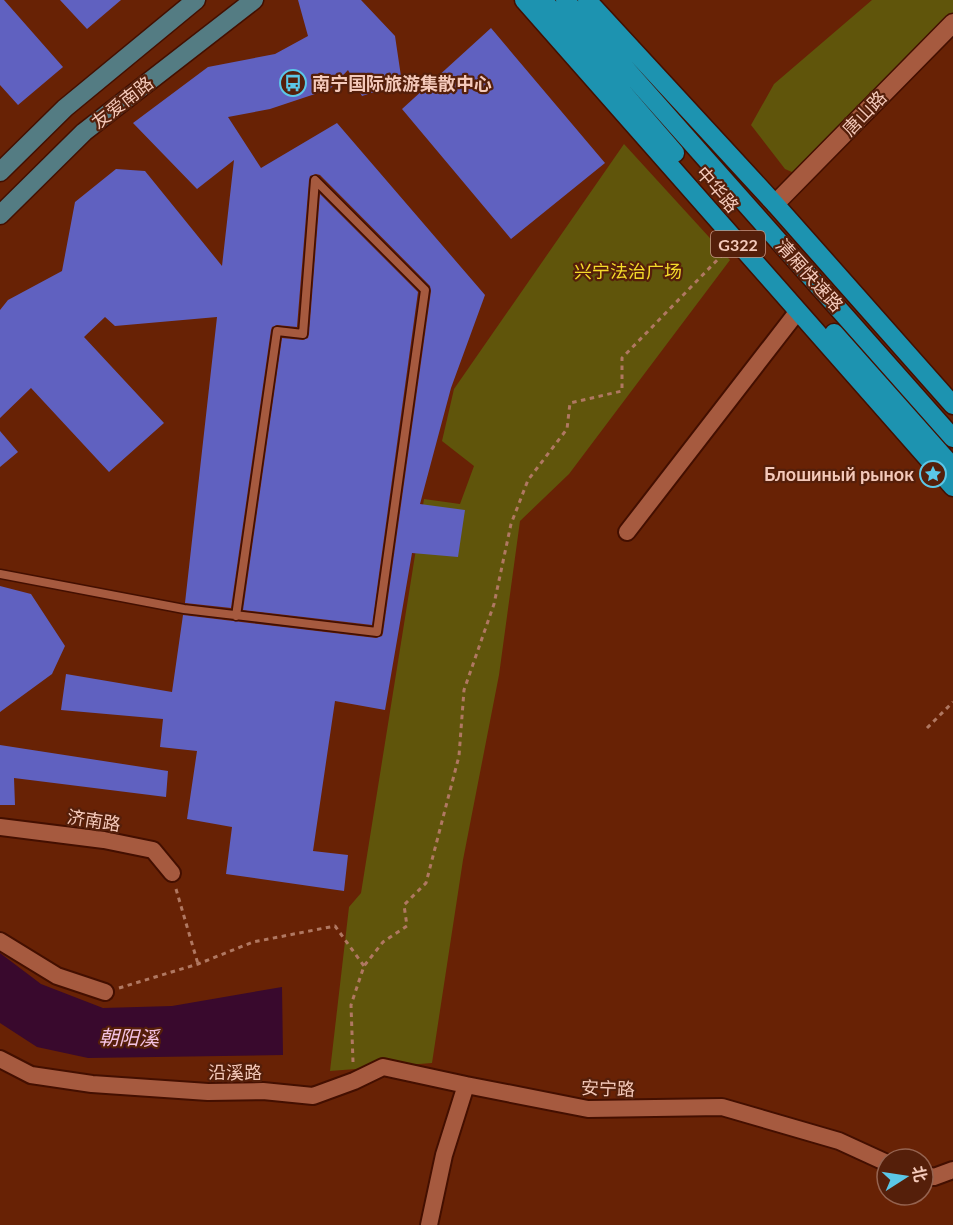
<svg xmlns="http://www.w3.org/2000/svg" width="953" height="1225" viewBox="0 0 953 1225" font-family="Lato,'Noto Sans SC',sans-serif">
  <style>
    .green { fill: #60550b }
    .water { fill: #39092d }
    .building { fill: #6061c0 }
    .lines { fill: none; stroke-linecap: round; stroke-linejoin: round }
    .lane-casing { stroke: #430f00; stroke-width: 11 }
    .street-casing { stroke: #430f00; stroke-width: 20 }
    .secondary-casing { stroke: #430f00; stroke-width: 21 }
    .primary-casing { stroke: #430f00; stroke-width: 21 }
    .highway-casing { stroke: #430f00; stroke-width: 21 }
    .path { stroke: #b07862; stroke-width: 3; stroke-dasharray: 4.5 4.5; stroke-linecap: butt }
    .lane { stroke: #a65a3f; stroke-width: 8 }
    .street { stroke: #a65a3f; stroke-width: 16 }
    .secondary { stroke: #a65a3f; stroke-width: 18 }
    .primary { stroke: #547c83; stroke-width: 18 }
    .highway { stroke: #1d93b0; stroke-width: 18 }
    .labels { text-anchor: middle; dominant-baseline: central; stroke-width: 4.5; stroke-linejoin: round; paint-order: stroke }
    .shield { fill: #551f0a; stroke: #c49685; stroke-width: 1.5 }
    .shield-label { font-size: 16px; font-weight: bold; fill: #f4c9ba }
    .poi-label { font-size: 18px; font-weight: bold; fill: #f4c9ba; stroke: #551f0a; text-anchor: start }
    .street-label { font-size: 18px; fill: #f4c9ba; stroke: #551f0a }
    .park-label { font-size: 18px; fill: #f5db2a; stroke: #551f0a }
    .water-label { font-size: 20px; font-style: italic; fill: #f4c2e2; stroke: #551f0a }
  </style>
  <rect width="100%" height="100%" fill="#682205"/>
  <path class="green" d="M 872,0 L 953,0 L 953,25 L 794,173 L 785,169 L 751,125 L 774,84 Z
    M 624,144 L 730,260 L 569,474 L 520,521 L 499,675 L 463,860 L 432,1063 L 330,1071 L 349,907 L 361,893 L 424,499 L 460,504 L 474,466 L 442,441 L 454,389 Z"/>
  <path class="water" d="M 0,953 L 41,984 L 103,1008 L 172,1006 L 282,987 L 283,1055 L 88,1058 L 37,1047 L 0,1023 Z"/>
  <path class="building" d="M 0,0 L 4,0 L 63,67 L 18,105 L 0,85 Z
    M 60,0 L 121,0 L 87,29 Z
    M 298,0 L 361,0 L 395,36 L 402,83 L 362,96 L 348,70 L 330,89 L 270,109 L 228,117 L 261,168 L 337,123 L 485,295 L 451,388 L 420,504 L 465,510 L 458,557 L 412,553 L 385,710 L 335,701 L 313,851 L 348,855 L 344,891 L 226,874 L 232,827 L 187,819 L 197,751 L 160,747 L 163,719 L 61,710 L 66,674 L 172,692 L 183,615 L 376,638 L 382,636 L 383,633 L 431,291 L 430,286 L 320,175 L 316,174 L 310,176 L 309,180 L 297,327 L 277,325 L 272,327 L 271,330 L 231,608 L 185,603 L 217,317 L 115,326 L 105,317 L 84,337 L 164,423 L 109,472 L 31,388 L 0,418 L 0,310 L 8,300 L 62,271 L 75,202 L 116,169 L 145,171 L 222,266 L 234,160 L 197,189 L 133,123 L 208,67 L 275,54 L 308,36 Z
    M 491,28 L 605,163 L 511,239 L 402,109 Z
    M 320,194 L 418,292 L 372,625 L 243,610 L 282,338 L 303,340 L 308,338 L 309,334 Z
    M 0,431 L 18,452 L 0,467 Z
    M 0,586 L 31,594 L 65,646 L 52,674 L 0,712 Z
    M 0,745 L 168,771 L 166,797 L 14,778 L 15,805 L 0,805 Z"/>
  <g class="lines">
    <defs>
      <path id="lane" d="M 0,574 L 184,609 L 377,632 L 425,290 L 315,180 L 303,334 L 277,331 L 236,616"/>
      <path id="street" d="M 627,532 L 798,311
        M 0,827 L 104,840 L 153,850 L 172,873
        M 0,941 L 57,976 L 105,992
        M 0,1059 L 31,1075 L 92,1084 L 208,1092 L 263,1091 L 313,1096 L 354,1081 L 383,1067 L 466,1085
        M 923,1174 L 934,1177 L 953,1170
        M 429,1225 L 444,1155 L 466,1085 L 588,1109 L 722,1107 L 839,1141 L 887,1163"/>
      <path id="secondary" d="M 775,204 L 953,23"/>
      <path id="primary" d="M 0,172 L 65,108 L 196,0
        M 0,215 L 84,132 L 254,0"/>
      <path id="highway" d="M 524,0 L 953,487
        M 543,0 L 675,153
        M 565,0 L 953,438
        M 587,0 L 775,204 L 953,405
        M 834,333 L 953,467"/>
    </defs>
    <use href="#lane" class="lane-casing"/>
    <use href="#street" class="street-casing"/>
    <use href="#secondary" class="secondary-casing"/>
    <use href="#primary" class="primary-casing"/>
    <use href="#highway" class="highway-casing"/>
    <path class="path" d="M 927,728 L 953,702
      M 176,889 L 198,964
      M 119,988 L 198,964 L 253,942 L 335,926 L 364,966
      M 353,1062 L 351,1005 L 364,966 L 383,942 L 407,926 L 404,905 L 426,883 L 459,756 L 464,690 L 494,604 L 511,524 L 528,480 L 567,429 L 570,403 L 622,391 L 622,358 L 724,253"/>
    <use href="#lane" class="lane"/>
    <use href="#street" class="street"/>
    <use href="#secondary" class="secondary"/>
    <use href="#primary" class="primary"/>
    <use href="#highway" class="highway"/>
  </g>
  <defs>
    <symbol id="bus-ring" viewBox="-11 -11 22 22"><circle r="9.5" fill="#551f0a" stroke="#5bc7e7" stroke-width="1.5"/><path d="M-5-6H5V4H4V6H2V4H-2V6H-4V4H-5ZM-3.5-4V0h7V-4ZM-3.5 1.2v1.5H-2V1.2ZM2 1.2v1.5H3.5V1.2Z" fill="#5bc7e7"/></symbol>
    <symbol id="sight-ring" viewBox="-11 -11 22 22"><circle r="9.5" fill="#551f0a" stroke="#5bc7e7" stroke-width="1.5"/><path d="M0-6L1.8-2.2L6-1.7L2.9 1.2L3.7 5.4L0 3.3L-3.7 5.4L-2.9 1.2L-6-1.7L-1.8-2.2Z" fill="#5bc7e7"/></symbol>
  </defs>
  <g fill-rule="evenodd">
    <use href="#bus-ring" x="278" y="68" width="30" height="30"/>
    <use href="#sight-ring" x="918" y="459" width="30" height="30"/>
  </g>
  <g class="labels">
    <rect class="shield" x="711" y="231" width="54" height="26" rx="4.5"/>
    <g class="shield-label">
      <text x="738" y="244">G322</text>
    </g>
    <g class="poi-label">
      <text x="312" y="83">南宁国际旅游集散中心</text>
      <text x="914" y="474" text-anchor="end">Блошиный рынок</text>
    </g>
    <g class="street-label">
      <text transform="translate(122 102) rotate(-38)">友爱南路</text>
      <text transform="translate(864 113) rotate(-46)">唐山路</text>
      <text transform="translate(718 189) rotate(49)">中华路</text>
      <text transform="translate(810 275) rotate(48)">清厢快速路</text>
      <text transform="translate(94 820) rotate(9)">济南路</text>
      <text x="235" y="1072">沿溪路</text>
      <text transform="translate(608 1088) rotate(2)">安宁路</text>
    </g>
    <g class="park-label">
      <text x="628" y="271">兴宁法治广场</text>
    </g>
    <g class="water-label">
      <text transform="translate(129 1037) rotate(1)">朝阳溪</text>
    </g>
  </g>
  <g transform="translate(905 1177) rotate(78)"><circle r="28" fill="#551f0a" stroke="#956350" stroke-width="1.5"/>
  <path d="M0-4.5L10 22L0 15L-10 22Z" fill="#5bc7e7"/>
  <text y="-9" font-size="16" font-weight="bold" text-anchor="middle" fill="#f4c9ba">北</text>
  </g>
</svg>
